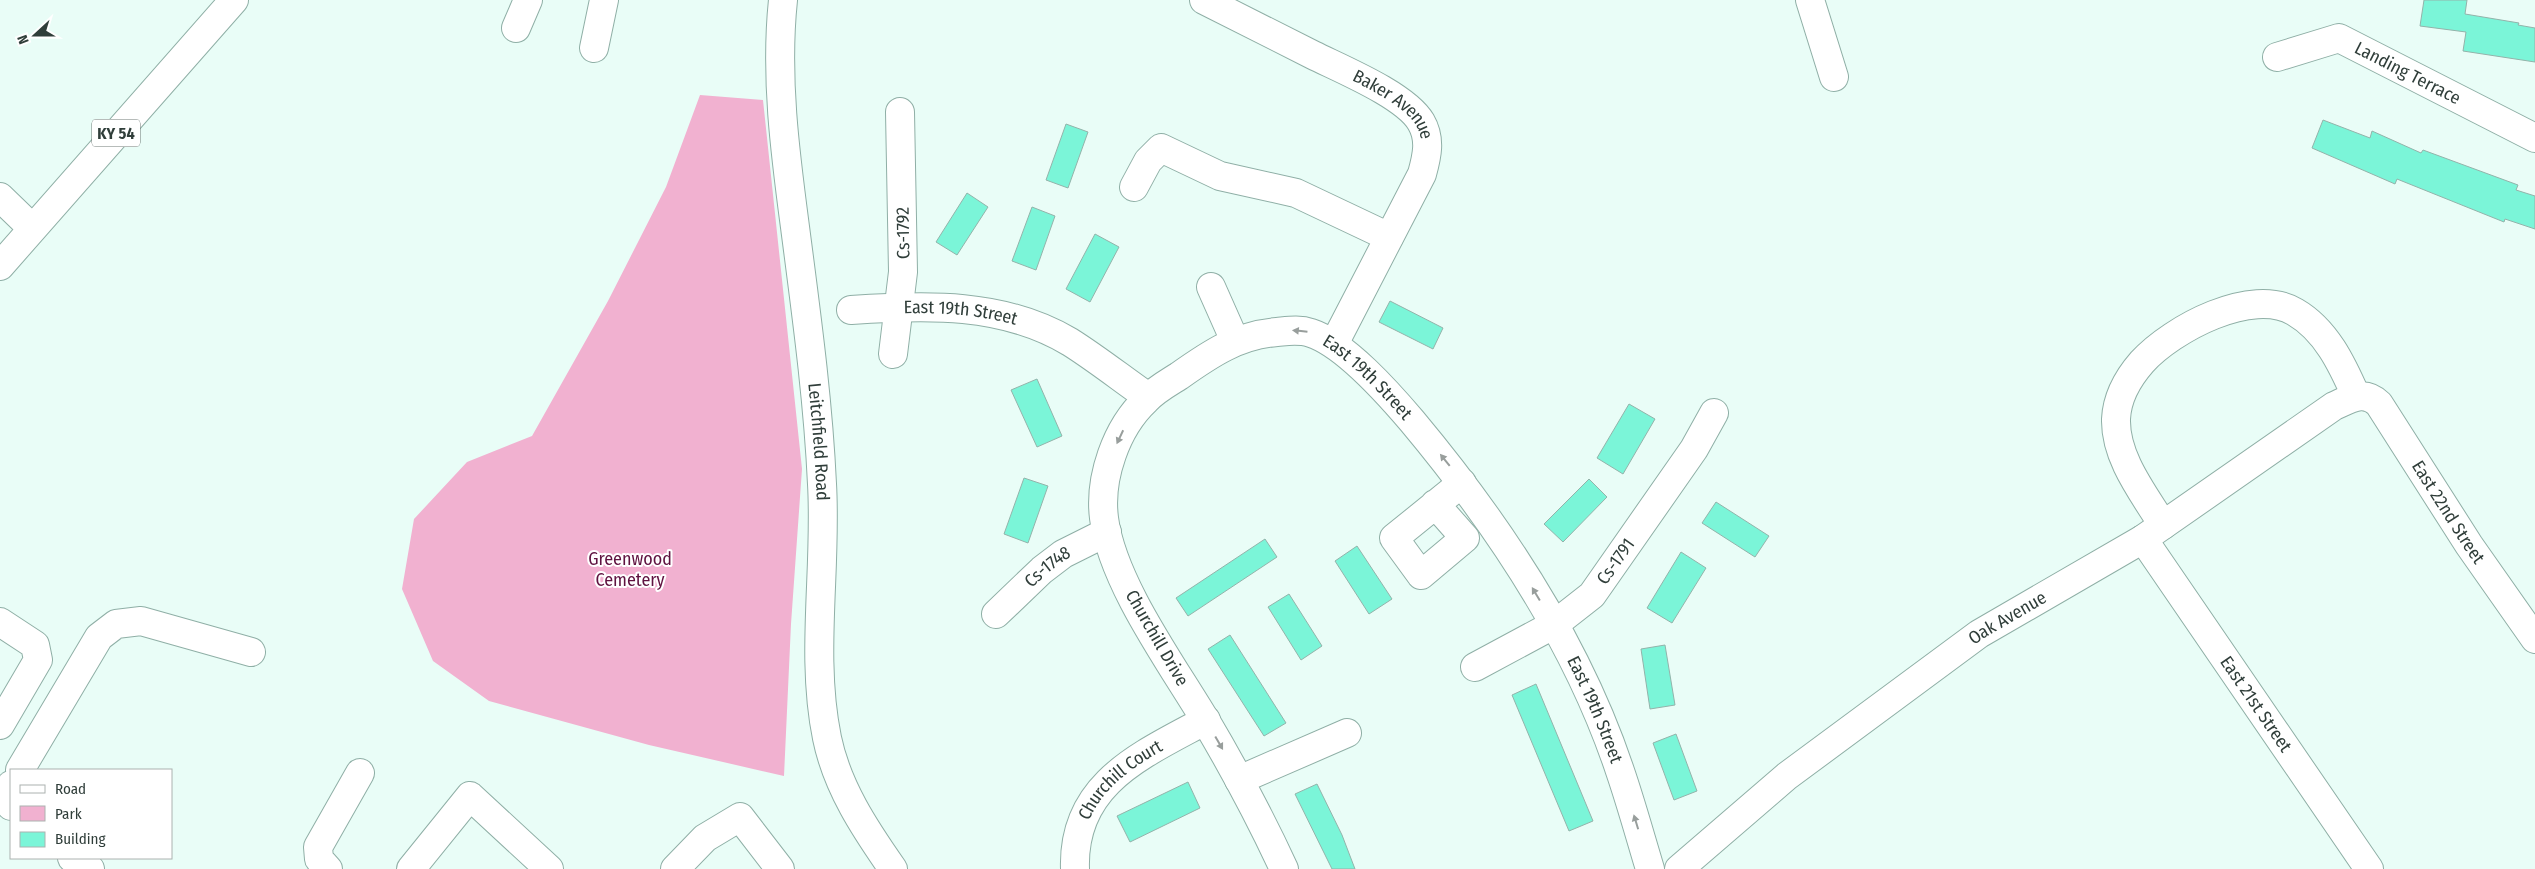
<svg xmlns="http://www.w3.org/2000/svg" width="2535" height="869" viewBox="0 0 2535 869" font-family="'Fira Sans Condensed',sans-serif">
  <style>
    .green { fill: #f1b1d0 }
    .building { fill: #7bf5d8; stroke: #93b3aa }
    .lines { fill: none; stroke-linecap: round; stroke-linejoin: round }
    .minor-casing { stroke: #8fafa6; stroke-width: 30 }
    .major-casing { stroke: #8fafa6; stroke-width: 30 }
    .minor { stroke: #fff; stroke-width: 28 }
    .major { stroke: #fff; stroke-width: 28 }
    .oneway { fill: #989e9c }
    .labels { text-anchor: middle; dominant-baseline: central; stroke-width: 4; stroke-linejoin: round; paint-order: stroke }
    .shield { fill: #fff; stroke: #6e7875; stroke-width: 1 }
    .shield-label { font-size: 16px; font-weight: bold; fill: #303e3a }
    .street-label { font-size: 18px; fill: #303e3a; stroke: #fff }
    .park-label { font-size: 18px; fill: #5f1240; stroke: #fff }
  </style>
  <rect width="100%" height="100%" fill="#e9fdf7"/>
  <path class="green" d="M 700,95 L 763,100 L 802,469 L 791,624 L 784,776 L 649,745 L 489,701 L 433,661 L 402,589 L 414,519 L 467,462 L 532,436 L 608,301 L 666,187 Z"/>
  <path class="building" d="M 2424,0 L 2467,0 L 2465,14 L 2519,23 L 2518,25 L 2535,28 L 2535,62 L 2463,51 L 2466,32 L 2420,26 Z
    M 2323,120 L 2370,138 L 2372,131 L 2421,153 L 2423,150 L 2518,185 L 2516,190 L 2535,196 L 2535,229 L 2505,219 L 2504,222 L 2397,179 L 2395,184 L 2312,148 Z
    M 1066,124 L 1088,132 L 1068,188 L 1046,180 Z
    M 967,193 L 988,207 L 957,255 L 936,242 Z
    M 1032,207 L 1055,216 L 1036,270 L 1012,261 Z
    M 1095,234 L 1119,247 L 1090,302 L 1066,289 Z
    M 1390,301 L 1443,328 L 1433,349 L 1379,322 Z
    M 1037,379 L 1062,436 L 1037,447 L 1011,390 Z
    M 1629,404 L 1655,419 L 1623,474 L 1597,458 Z
    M 1024,478 L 1048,486 L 1028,543 L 1004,534 Z
    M 1589,479 L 1607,497 L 1563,542 L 1544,524 Z
    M 1716,502 L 1769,536 L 1755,557 L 1702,523 Z
    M 1265,539 L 1277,557 L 1188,616 L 1176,598 Z
    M 1357,546 L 1392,599 L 1369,614 L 1335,561 Z
    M 1681,552 L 1706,568 L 1672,623 L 1647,608 Z
    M 1289,594 L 1322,646 L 1301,660 L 1268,607 Z
    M 1230,635 L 1286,723 L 1264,736 L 1208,649 Z
    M 1665,645 L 1675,705 L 1650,709 L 1641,649 Z
    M 1536,684 L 1593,821 L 1569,831 L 1512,695 Z
    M 1676,734 L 1697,791 L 1674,800 L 1653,743 Z
    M 1188,782 L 1200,808 L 1130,842 L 1117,816 Z
    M 1317,784 L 1342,835 L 1355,869 L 1332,869 L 1295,794 Z"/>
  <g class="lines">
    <defs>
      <g id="minor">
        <path id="s1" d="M 783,0 C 775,76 785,152 795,227 C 806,312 818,398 822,484 C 827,569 810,655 827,738 C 837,787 865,829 893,869"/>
        <path id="s2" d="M 1204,0 C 1240,18 1276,36 1313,55 C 1341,69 1405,95 1421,122 C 1431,139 1427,156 1422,174 L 1334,344"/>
        <path d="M 1810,0 L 1834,77"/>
        <path d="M 516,28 L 528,0"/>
        <path d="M 594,48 L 604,0"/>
        <path id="s3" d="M 2277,57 L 2339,38 L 2535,138"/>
        <path d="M 1134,187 L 1148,161 L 1161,148 L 1220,176 L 1296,193 L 1389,237"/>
        <path d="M 0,197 L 32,228"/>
        <path d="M 1211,287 L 1235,341"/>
        <path id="s4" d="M 851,310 C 926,305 1003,302 1070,342 C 1097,359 1122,379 1148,397"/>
        <path d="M 893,354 L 903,272 L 900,112"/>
        <path d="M 1435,504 L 1465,538 L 1421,575 L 1394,538 L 1462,483"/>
        <path d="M 2163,525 C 2144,494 2115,458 2116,419 C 2117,398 2128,378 2142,362 C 2172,329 2252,286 2295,312 C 2326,330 2342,364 2356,396"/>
        <path id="s5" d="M 2143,539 L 2369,869"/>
        <path id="s6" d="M 996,614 L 1042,570 L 1063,554 L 1107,532"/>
        <path d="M 0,622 L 35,645 L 38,660 L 0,725"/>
        <path id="s7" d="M 1475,667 L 1555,624 L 1592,595 L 1694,449 L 1714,413"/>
        <path d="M 20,770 L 99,637 L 116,624 L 141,621 L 251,652"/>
        <path d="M 1239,780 L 1347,733"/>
        <path d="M 11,785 L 11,806"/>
        <path d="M 72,858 L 90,869"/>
        <path d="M 328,869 L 319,859 L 318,847 L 360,773"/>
        <path d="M 411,869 L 470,796 L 549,869"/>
        <path d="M 675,869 L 705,838 L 740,817 L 780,869"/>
        <path id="s8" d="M 1075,869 C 1072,783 1142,755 1206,720"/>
        <path id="s9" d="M 1284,869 C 1260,817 1233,767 1204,718 C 1171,663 1112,582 1104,518 C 1099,478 1116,428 1146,400 C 1155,390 1168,383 1179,376 C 1210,354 1238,335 1277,332 C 1288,331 1299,329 1311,333 C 1345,344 1389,394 1412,421 C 1499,525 1577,642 1620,771 C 1631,803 1640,836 1650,869"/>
        <path id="s10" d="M 1679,869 L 1787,776 L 1979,634 L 2143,539 L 2334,406 C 2350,399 2364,389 2379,404 L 2469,545 L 2535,639"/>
      </g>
      <path id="major" d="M 0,266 L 234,0"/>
    </defs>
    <use href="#minor" class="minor-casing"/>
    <use href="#major" class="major-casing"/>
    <use href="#minor" class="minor"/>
    <use href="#major" class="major"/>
  </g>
  <defs><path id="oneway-solid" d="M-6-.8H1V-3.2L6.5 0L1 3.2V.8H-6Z" transform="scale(1.25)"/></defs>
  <g class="oneway">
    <use href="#oneway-solid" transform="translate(1300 331) rotate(-174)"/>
    <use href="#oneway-solid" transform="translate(1120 437) rotate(115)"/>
    <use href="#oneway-solid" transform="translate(1445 460) rotate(-129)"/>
    <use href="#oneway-solid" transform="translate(1536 594) rotate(-121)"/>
    <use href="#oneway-solid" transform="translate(1219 743) rotate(60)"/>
    <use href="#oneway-solid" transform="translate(1636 822) rotate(-107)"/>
  </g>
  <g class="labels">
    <rect class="shield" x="92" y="119.5" width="48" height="27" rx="4"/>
    <g class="shield-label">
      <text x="116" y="133">KY 54</text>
    </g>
    <g class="street-label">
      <text stroke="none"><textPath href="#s3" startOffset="142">Landing Terrace</textPath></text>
      <text stroke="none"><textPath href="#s2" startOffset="218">Baker Avenue</textPath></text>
      <text transform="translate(903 233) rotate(-91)">Cs-1792</text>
      <text stroke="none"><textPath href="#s4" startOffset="110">East 19th Street</textPath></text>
      <text stroke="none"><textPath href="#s9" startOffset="782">East 19th Street</textPath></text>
      <text stroke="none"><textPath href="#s1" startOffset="444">Leitchfield Road</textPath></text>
      <text stroke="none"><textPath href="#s10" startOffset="981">East 22nd Street</textPath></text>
      <text stroke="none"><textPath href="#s7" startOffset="179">Cs-1791</textPath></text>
      <text stroke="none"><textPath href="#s6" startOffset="70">Cs-1748</textPath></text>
      <text stroke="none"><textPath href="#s10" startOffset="414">Oak Avenue</textPath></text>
      <text transform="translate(1157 638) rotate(60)">Churchill Drive</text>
      <text stroke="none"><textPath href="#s5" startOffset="200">East 21st Street</textPath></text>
      <text stroke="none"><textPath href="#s9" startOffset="1188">East 19th Street</textPath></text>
      <text stroke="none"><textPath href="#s8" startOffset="106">Churchill Court</textPath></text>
    </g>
    <g class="park-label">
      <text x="630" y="559">Greenwood<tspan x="630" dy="21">Cemetery</tspan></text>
    </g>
  </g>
  <rect x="10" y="769" width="162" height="90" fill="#ffffff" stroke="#acb2b0"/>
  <rect x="20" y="785" width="25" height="8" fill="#ffffff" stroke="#acb2b0"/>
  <text x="55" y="794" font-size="15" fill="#303e3a">Road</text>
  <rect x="20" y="806" width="25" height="15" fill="#f1b1d0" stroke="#acb2b0"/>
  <text x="55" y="819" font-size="15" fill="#303e3a">Park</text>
  <rect x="20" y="832" width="25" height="15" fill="#7bf5d8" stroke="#acb2b0"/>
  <text x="55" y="844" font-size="15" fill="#303e3a">Building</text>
  <g transform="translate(35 35) rotate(249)" stroke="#ffffff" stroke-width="4" paint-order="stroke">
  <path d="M0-4L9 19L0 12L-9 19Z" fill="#303e3a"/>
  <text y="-8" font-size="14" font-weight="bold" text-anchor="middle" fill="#303e3a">N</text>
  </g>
</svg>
